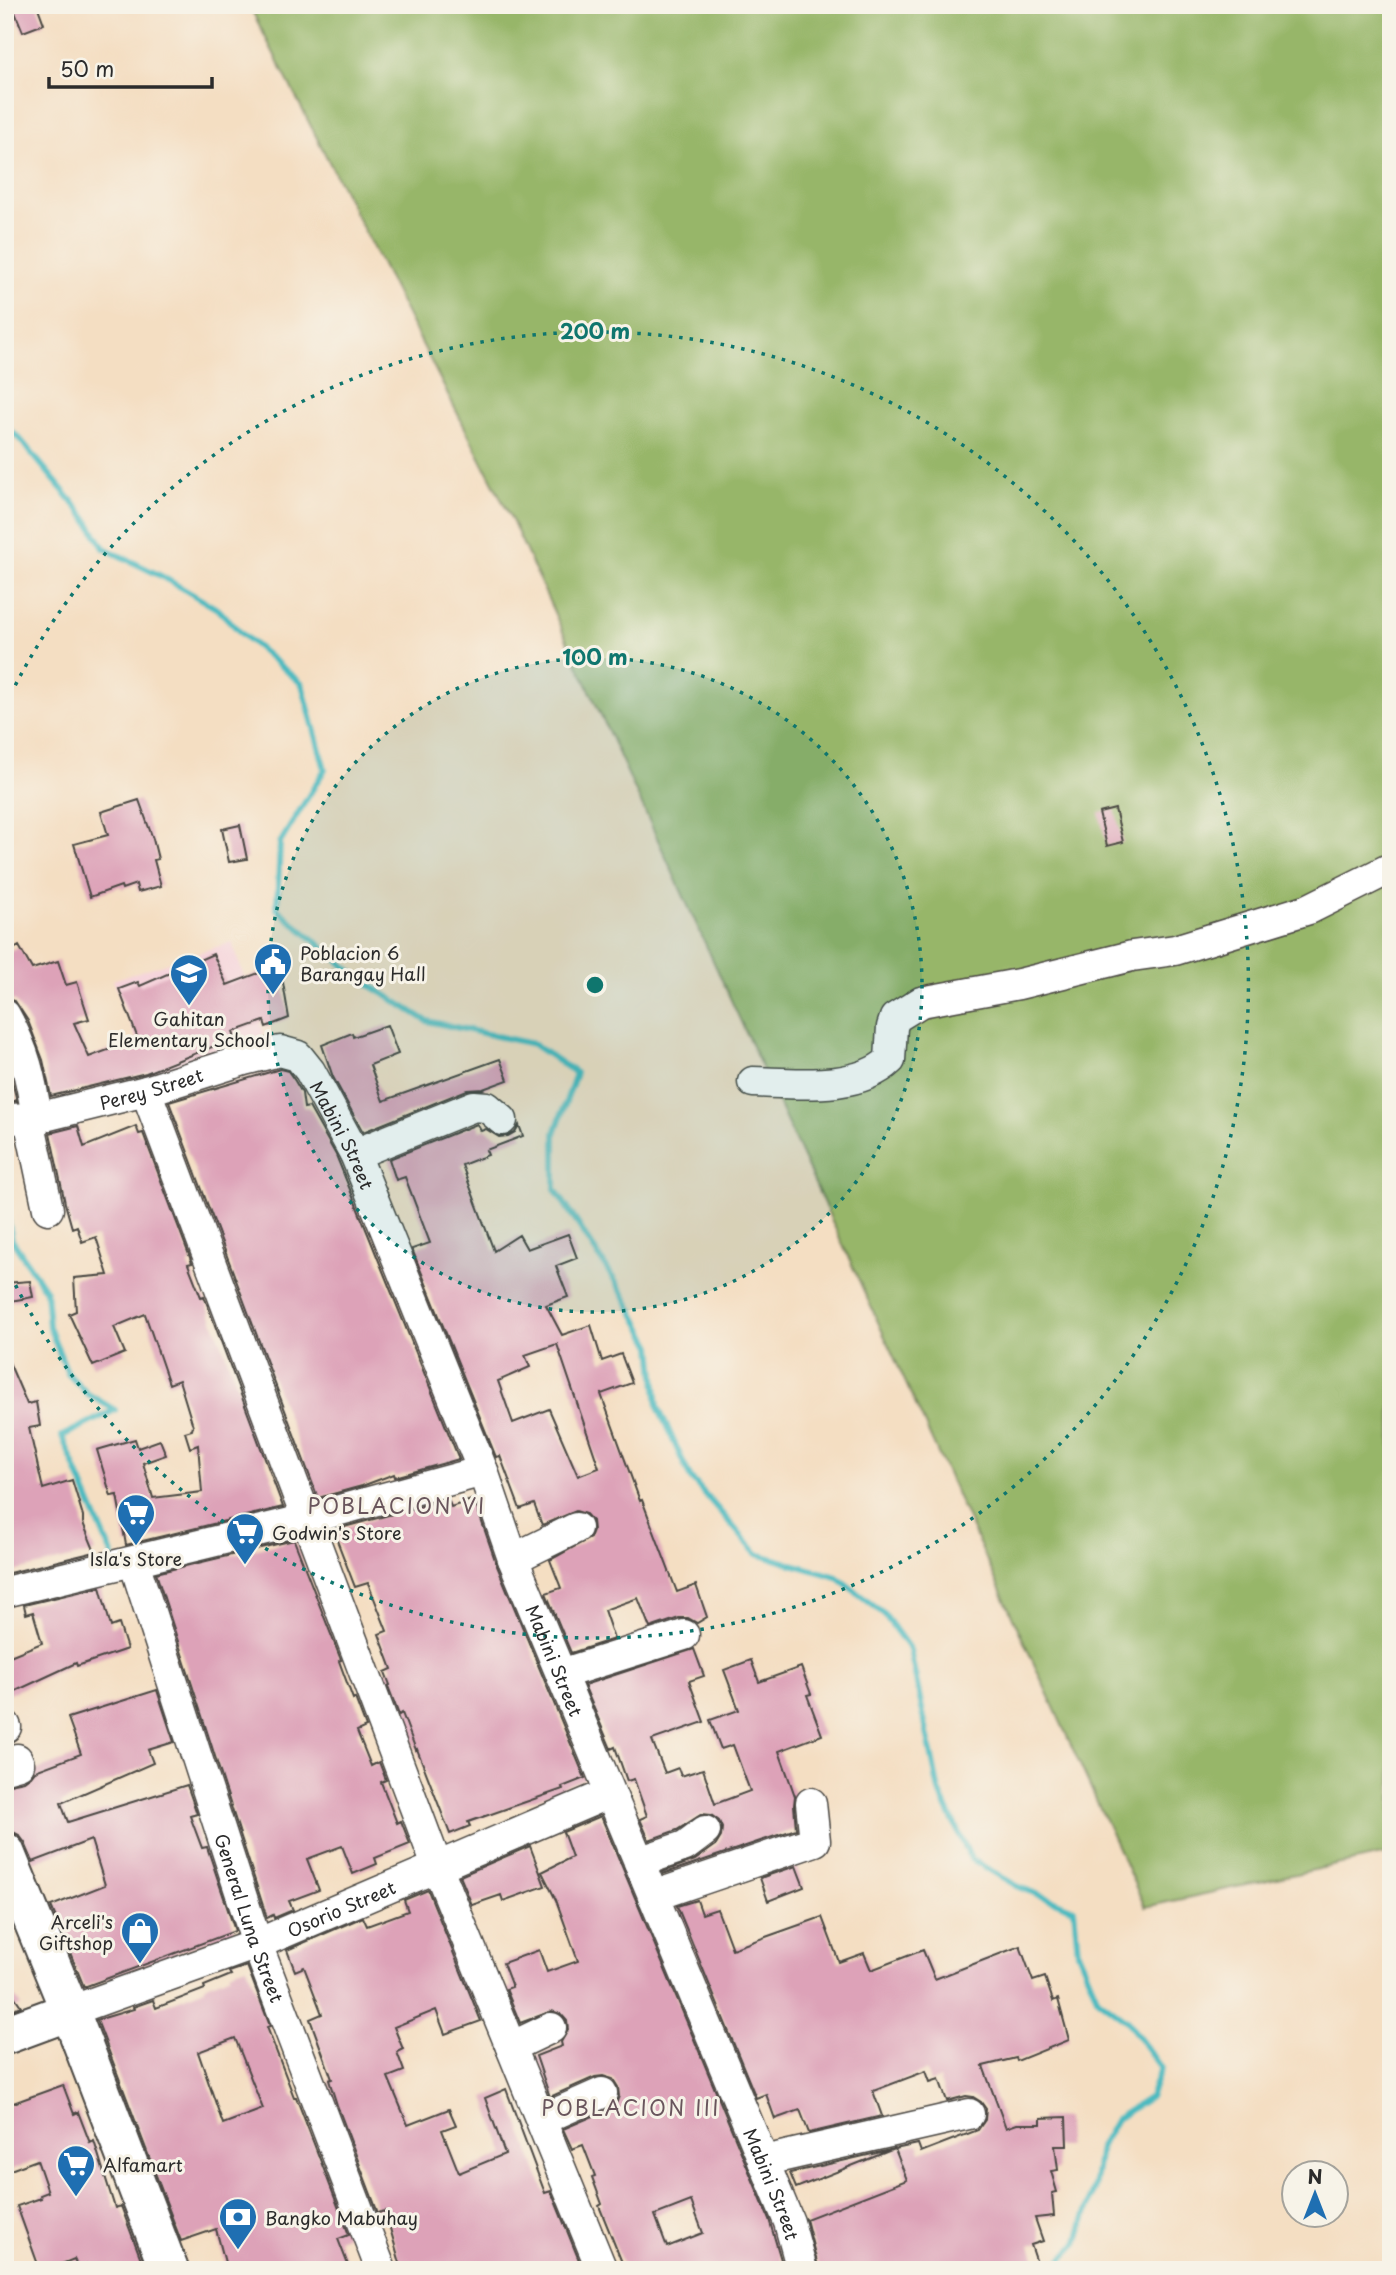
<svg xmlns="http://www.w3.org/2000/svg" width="1396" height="2275" viewBox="0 0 1396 2275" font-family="'Playpen Sans',sans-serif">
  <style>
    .built { fill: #f5cfd9 }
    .forest { fill: #97b669; stroke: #61704a; stroke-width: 2 }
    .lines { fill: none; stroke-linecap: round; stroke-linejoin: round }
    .stream { stroke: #4bbac0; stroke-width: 6 }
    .building { fill: #dda2b8; fill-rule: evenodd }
    .minor-casing { stroke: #494642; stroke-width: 33 }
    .major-casing { stroke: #494642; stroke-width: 42 }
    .minor { stroke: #fff; stroke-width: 30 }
    .major { stroke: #fff; stroke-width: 38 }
    .ring { fill: none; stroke: #0f766e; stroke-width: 3.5; stroke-dasharray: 3.5 7 }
    .labels { text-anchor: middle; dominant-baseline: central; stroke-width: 6; stroke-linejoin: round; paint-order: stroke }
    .poi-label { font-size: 18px; fill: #2b2b2b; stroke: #f7f3e8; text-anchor: start }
    .street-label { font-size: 18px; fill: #2b2b2b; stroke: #f7f3e8 }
    .quarter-label { font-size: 21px; letter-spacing: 2px; fill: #69555c; stroke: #f7f3e8 }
    .centre { fill: #0f766e; stroke: #f7f3e8; stroke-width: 3.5 }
    .ring-label { font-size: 21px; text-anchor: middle; font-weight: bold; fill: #0f766e; stroke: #f7f3e8; stroke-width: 6; stroke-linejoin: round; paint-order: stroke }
  </style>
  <rect width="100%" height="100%" fill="#f7f3e8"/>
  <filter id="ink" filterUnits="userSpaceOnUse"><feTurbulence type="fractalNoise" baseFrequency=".0143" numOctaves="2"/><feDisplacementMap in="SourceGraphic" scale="14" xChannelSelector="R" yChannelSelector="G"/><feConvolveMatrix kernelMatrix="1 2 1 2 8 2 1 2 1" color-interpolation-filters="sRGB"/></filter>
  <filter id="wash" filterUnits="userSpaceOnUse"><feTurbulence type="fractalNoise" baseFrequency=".00686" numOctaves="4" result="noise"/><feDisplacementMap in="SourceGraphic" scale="28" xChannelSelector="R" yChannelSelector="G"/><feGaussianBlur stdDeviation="1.57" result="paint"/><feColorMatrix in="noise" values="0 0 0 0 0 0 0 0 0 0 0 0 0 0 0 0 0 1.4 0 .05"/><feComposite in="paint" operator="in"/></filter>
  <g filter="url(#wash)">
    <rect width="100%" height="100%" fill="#f4dec2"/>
    <path class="built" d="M 232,942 L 264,1034 L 153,1081 L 113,980 Z"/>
    <path class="forest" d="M 249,5 L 1391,5 L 1391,1853 L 1145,1907 L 511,518 Z"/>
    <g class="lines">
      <path class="stream" d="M 5,426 L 19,438 L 86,518 L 104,548 L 163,577 L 219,610 L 242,634 L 302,684 L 325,769 L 280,843 L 277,909 L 360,979 L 427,1021 L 533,1044 L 576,1073 L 555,1133 L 555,1189 L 622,1292 L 652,1346 L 658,1407 L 690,1477 L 757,1554 L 837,1577 L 884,1614 L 910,1650 L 939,1791 L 971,1859 L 1017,1886 L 1074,1909 L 1078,1952 L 1098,1999 L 1127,2021 L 1161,2068 L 1150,2097 L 1116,2119 L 1100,2147 L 1094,2189 L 1077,2243 L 1051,2270
        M 5,1203 L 12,1240 L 46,1291 L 49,1327 L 68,1374 L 88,1394 L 115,1410 L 62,1436 L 113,1557"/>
    </g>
    <g id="blocks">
      <path class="building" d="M 27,5 L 37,5 L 44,24 L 23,32 L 14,10 Z
        M 139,800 L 153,839 L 158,859 L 154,860 L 161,886 L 138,892 L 136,884 L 122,889 L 121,886 L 90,897 L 74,844 L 108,835 L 101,812 Z
        M 1115,809 L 1123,842 L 1107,846 L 1099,813 Z
        M 240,825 L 247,859 L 229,862 L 222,829 Z
        M 19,946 L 32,969 L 58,961 L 66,985 L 77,982 L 89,1019 L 74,1023 L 89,1057 L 138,1039 L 119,989 L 138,982 L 140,986 L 213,954 L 227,985 L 280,965 L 289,1018 L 266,1027 L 264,1021 L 233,1032 L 235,1038 L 146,1073 L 51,1096 L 43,1060 L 28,1021 L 15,1001 L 5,998 L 5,954 Z
        M 387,1025 L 398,1054 L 370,1065 L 383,1101 L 500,1059 L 508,1080 L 483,1089 L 467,1090 L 363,1132 L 333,1077 L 322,1045 L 352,1033 L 353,1037 Z
        M 5,1057 L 12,1081 L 17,1101 L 5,1101 Z
        M 280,1069 L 288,1071 L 295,1081 L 302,1093 L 304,1108 L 309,1107 L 336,1155 L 459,1459 L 395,1477 L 394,1474 L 362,1486 L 318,1498 L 169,1102 Z
        M 477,1124 L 481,1131 L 486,1129 L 499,1137 L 508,1136 L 515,1132 L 519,1125 L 523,1136 L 486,1150 L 488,1155 L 462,1165 L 494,1251 L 519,1235 L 527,1249 L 568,1234 L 577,1258 L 556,1266 L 568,1297 L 546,1305 L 562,1335 L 591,1325 L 602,1361 L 621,1354 L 632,1383 L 601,1394 L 640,1501 L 642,1500 L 677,1592 L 696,1585 L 707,1617 L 697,1623 L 688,1618 L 679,1618 L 650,1628 L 638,1598 L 604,1610 L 614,1639 L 571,1653 L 546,1593 L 561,1588 L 550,1560 L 590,1538 L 593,1530 L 592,1521 L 586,1514 L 576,1511 L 542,1525 L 534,1504 L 520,1509 L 500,1456 L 496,1457 L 412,1249 L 430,1243 L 405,1177 L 396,1180 L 389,1159 ZM 557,1344 L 599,1468 L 578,1476 L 549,1409 L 513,1423 L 498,1381 L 530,1367 L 525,1355 Z
        M 78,1126 L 84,1147 L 136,1126 L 139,1134 L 143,1133 L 192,1263 L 188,1264 L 201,1297 L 204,1296 L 283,1507 L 126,1545 L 117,1495 L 111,1496 L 97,1450 L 135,1439 L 138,1448 L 160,1440 L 166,1455 L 143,1463 L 153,1498 L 202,1492 L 198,1445 L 190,1448 L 185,1432 L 192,1430 L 193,1426 L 179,1380 L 169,1384 L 145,1314 L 114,1327 L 125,1353 L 93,1366 L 69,1314 L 76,1311 L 74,1278 L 108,1275 L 96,1237 L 82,1242 L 77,1226 L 72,1228 L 65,1203 L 50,1133 Z
        M 30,1281 L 33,1297 L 5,1302 L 5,1283 Z
        M 5,1353 L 27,1404 L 36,1402 L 40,1426 L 29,1428 L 43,1489 L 72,1480 L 83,1516 L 83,1523 L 95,1552 L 5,1574 Z
        M 448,1499 L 451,1507 L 474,1499 L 497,1566 L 585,1778 L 562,1787 L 563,1789 L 468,1822 L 470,1826 L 450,1834 L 417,1749 L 416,1750 L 402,1713 L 399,1715 L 388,1686 L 390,1685 L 385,1672 L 392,1669 L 379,1634 L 387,1631 L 368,1583 L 355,1587 L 333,1530 Z
        M 294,1540 L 341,1660 L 339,1661 L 353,1699 L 355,1698 L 366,1727 L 357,1731 L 371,1766 L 379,1762 L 386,1780 L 381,1782 L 397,1823 L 401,1821 L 410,1844 L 375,1858 L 377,1864 L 353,1874 L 342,1846 L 307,1859 L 319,1890 L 289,1901 L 293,1910 L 274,1918 L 273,1915 L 267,1918 L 156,1573 Z
        M 100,1587 L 111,1627 L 119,1624 L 127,1649 L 77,1666 L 76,1663 L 5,1696 L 5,1658 L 42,1643 L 33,1612 L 26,1614 L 24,1605 Z
        M 694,1649 L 704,1676 L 689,1681 L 704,1722 L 652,1740 L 665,1773 L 678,1768 L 681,1776 L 703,1769 L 715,1804 L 750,1791 L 733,1745 L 721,1749 L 710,1720 L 739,1710 L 724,1670 L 751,1660 L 759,1682 L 801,1667 L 811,1694 L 807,1695 L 822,1735 L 779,1751 L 795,1796 L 794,1805 L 796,1829 L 663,1874 L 662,1872 L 695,1860 L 716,1845 L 721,1837 L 722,1828 L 719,1821 L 711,1815 L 702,1814 L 677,1830 L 649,1840 L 640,1819 L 647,1816 L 634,1779 L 627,1781 L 615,1747 L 611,1749 L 584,1685 Z
        M 157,1690 L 174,1742 L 148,1750 L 153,1763 L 61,1803 L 68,1822 L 187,1785 L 197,1814 L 190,1816 L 202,1848 L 207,1847 L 235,1931 L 84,1987 L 51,1906 L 105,1885 L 91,1840 L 33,1862 L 25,1843 L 19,1835 L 11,1831 L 5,1815 L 5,1785 L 24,1781 L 31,1776 L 35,1771 L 81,1754 L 68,1718 Z
        M 601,1816 L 769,2219 L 784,2270 L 625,2270 L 599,2206 L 602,2204 L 592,2177 L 595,2176 L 583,2145 L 572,2149 L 563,2129 L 610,2109 L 616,2104 L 619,2096 L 618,2087 L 613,2079 L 603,2076 L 595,2077 L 550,2097 L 536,2056 L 562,2046 L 561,2042 L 568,2030 L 567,2021 L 561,2014 L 552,2011 L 520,2023 L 506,1989 L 512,1987 L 503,1963 L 539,1950 L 547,1972 L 578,1961 L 556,1900 L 542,1872 L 572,1857 L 563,1832 ZM 691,2201 L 703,2233 L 667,2247 L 655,2215 Z
        M 530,1846 L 545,1886 L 503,1901 L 501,1895 L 472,1905 L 460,1876 Z
        M 796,1866 L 804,1887 L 768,1901 L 760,1878 Z
        M 428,1890 L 481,2021 L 445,2034 L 436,2010 L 394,2027 L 403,2049 L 397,2052 L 404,2071 L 388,2077 L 408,2125 L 449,2109 L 456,2125 L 442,2130 L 459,2173 L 505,2154 L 485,2098 L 506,2089 L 545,2193 L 551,2191 L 583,2270 L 402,2270 L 385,2211 L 378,2213 L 337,2105 L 329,2080 L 332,2079 L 310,2019 L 322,2014 L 304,1967 L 295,1971 L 287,1950 L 363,1917 L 367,1926 L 408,1911 L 404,1900 Z
        M 697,1900 L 702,1914 L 717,1909 L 732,1949 L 822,1917 L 839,1962 L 864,1953 L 871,1970 L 923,1950 L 935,1979 L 1020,1946 L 1033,1981 L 1045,1977 L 1053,2001 L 1058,1999 L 1069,2040 L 1017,2061 L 1016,2058 L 983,2066 L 1006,2128 L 1017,2124 L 1041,2124 L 1041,2118 L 1066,2117 L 1067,2146 L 1055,2146 L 1058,2170 L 1051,2171 L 1057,2192 L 1052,2193 L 1054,2216 L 1035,2218 L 1043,2241 L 1031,2245 L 1037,2263 L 1014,2270 L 819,2270 L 806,2219 L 907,2180 L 895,2149 L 918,2144 L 921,2152 L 978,2130 L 985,2120 L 986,2109 L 981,2102 L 973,2097 L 966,2096 L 947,2101 L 939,2079 L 930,2082 L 926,2071 L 873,2091 L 882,2116 L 809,2133 L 800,2110 L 775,2119 L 766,2094 L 756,2098 L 677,1906 Z
        M 247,1966 L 270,2026 L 267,2027 L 294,2097 L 296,2097 L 349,2235 L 338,2239 L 350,2270 L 227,2270 L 216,2229 L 181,2241 L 97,2020 L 134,2009 L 133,2007 L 153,2000 L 156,2008 L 205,1989 L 204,1986 L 231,1975 L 229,1972 ZM 235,2038 L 263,2109 L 223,2124 L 198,2052 Z
        M 5,1983 L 21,2006 L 5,2012 Z
        M 63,2085 L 74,2114 L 78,2112 L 90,2143 L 94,2141 L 115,2208 L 121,2206 L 145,2270 L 89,2270 L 86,2264 L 78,2267 L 74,2259 L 47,2270 L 40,2270 L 17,2206 L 41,2198 L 40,2195 L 48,2192 L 37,2160 L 5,2172 L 5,2106 Z
        M 894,2149 L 796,2188 L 790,2173 Z"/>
    </g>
  </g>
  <g filter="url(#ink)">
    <use href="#blocks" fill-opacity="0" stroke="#494642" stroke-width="2"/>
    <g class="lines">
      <defs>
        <g id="minor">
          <path d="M 5,1015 C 25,1051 31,1078 37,1118"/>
          <path d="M 753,1082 C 795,1083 858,1091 890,1060 L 892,1027 L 895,1018 L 921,1002 L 1019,984 L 1132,956 L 1175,950 L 1309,909 L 1391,868"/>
          <path d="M 146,1091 L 437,1866 L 602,2270"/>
          <path id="s1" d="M 5,1119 L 37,1118 L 146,1091 L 244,1060 L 280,1051 L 298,1056 L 310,1071 L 355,1154 L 483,1471 L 513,1559 L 789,2222 L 802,2270"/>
          <path d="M 29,1119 L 48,1209"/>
          <path d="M 355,1154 L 474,1106 L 487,1107 L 502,1120"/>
          <path d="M 513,1559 L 576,1528"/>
          <path id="s2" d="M 134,1562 L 257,1944 L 381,2270"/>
          <path d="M 5,1592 L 307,1519 L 483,1471"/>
          <path d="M 561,1674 L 684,1635"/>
          <path d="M 5,1725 L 6,1727"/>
          <path d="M 5,1768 L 19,1764 L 17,1759"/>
          <path d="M 639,1862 L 685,1846 L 705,1831"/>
          <path d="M 653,1896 L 815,1841 L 811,1803"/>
          <path id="s3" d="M 70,2011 L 257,1944 L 610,1793"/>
          <path d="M 511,2047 L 551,2028"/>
          <path d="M 541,2120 L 602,2093"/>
          <path d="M 763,2161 L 969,2114"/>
        </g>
        <path id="major" d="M 5,1852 L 70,2011 L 169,2270
          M 5,2035 L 70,2011"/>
      </defs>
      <use href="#minor" class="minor-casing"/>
      <use href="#major" class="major-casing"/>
      <use href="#minor" class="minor"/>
      <use href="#major" class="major"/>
    </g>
  </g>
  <circle cx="595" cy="985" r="327" fill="#0f766e" fill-opacity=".12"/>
  <g class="ring">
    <circle cx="595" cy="985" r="327"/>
    <path d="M6 704A653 653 0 1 1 6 1266"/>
  </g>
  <defs>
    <symbol id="civic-pin" viewBox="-11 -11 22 30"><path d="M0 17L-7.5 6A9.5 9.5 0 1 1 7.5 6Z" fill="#1f6fb2" stroke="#f7f3e8"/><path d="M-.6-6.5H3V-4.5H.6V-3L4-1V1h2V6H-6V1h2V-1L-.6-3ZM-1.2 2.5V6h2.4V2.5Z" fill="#fff"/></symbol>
    <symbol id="school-pin" viewBox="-11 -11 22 30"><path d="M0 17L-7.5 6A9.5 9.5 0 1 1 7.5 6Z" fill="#1f6fb2" stroke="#f7f3e8"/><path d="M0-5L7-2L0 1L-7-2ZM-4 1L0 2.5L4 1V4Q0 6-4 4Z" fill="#fff"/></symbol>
    <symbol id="supermarket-pin" viewBox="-11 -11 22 30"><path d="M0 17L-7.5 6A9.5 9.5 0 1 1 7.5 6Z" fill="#1f6fb2" stroke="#f7f3e8"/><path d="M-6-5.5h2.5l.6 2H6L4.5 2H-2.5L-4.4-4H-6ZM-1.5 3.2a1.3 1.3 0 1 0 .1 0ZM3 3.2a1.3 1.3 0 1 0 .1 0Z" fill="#fff"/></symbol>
    <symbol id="shop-pin" viewBox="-11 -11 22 30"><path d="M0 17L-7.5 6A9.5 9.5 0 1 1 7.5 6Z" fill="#1f6fb2" stroke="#f7f3e8"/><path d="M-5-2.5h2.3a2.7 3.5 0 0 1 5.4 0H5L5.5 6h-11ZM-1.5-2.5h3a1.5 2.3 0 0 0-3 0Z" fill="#fff"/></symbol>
    <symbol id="bank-pin" viewBox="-11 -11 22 30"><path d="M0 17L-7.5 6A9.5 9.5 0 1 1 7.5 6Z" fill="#1f6fb2" stroke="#f7f3e8"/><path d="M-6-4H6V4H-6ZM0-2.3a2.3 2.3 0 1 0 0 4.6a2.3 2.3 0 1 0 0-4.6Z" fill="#fff"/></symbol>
  </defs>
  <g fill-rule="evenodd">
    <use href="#civic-pin" x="251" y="940" width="44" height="60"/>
    <use href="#school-pin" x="167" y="951" width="44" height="60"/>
    <use href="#supermarket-pin" x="114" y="1491" width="44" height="60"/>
    <use href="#supermarket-pin" x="223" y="1510" width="44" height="60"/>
    <use href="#shop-pin" x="118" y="1909" width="44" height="60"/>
    <use href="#supermarket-pin" x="54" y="2142" width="44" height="60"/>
    <use href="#bank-pin" x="216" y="2195" width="44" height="60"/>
  </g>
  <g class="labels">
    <g class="poi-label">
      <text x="300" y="952">Poblacion 6<tspan x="300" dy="21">Barangay Hall</tspan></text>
      <text x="189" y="1018" text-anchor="middle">Gahitan<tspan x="189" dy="21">Elementary School</tspan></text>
      <text x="272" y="1532">Godwin's Store</text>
      <text x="136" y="1558" text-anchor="middle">Isla's Store</text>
      <text x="113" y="1921" text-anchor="end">Arceli's<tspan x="113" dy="21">Giftshop</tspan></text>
      <text x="103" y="2164">Alfamart</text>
      <text x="265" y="2217">Bangko Mabuhay</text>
    </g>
    <g class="street-label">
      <text stroke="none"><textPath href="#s1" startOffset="150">Perey Street</textPath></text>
      <text stroke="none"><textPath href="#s1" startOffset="394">Mabini Street</textPath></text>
      <text stroke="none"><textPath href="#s1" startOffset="961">Mabini Street</textPath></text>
      <text stroke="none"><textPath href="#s3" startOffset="290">Osorio Street</textPath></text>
      <text stroke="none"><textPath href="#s2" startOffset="374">General Luna Street</textPath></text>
      <text stroke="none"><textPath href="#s1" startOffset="1528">Mabini Street</textPath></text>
    </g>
    <g class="quarter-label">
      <text x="397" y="1505">POBLACION VI</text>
      <text x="631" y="2107">POBLACION III</text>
    </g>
  </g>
  <circle cx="595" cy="985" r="10" class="centre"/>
  <g class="ring-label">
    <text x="595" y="339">200 m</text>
    <text x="595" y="665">100 m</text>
  </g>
  <rect width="1396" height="2275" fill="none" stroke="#f7f3e8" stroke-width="28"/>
  <g transform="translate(1315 2194)"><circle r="33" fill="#f7f3e8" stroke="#a5a39c" stroke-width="2"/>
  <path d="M0-5L12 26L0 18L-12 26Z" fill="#1f6fb2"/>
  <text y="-10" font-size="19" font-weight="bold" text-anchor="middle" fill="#2b2b2b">N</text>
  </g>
  <path d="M49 77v10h163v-10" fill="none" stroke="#2b2b2b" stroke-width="3.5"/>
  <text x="60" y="77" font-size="21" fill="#2b2b2b" stroke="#f7f3e8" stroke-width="5" paint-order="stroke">50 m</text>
</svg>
